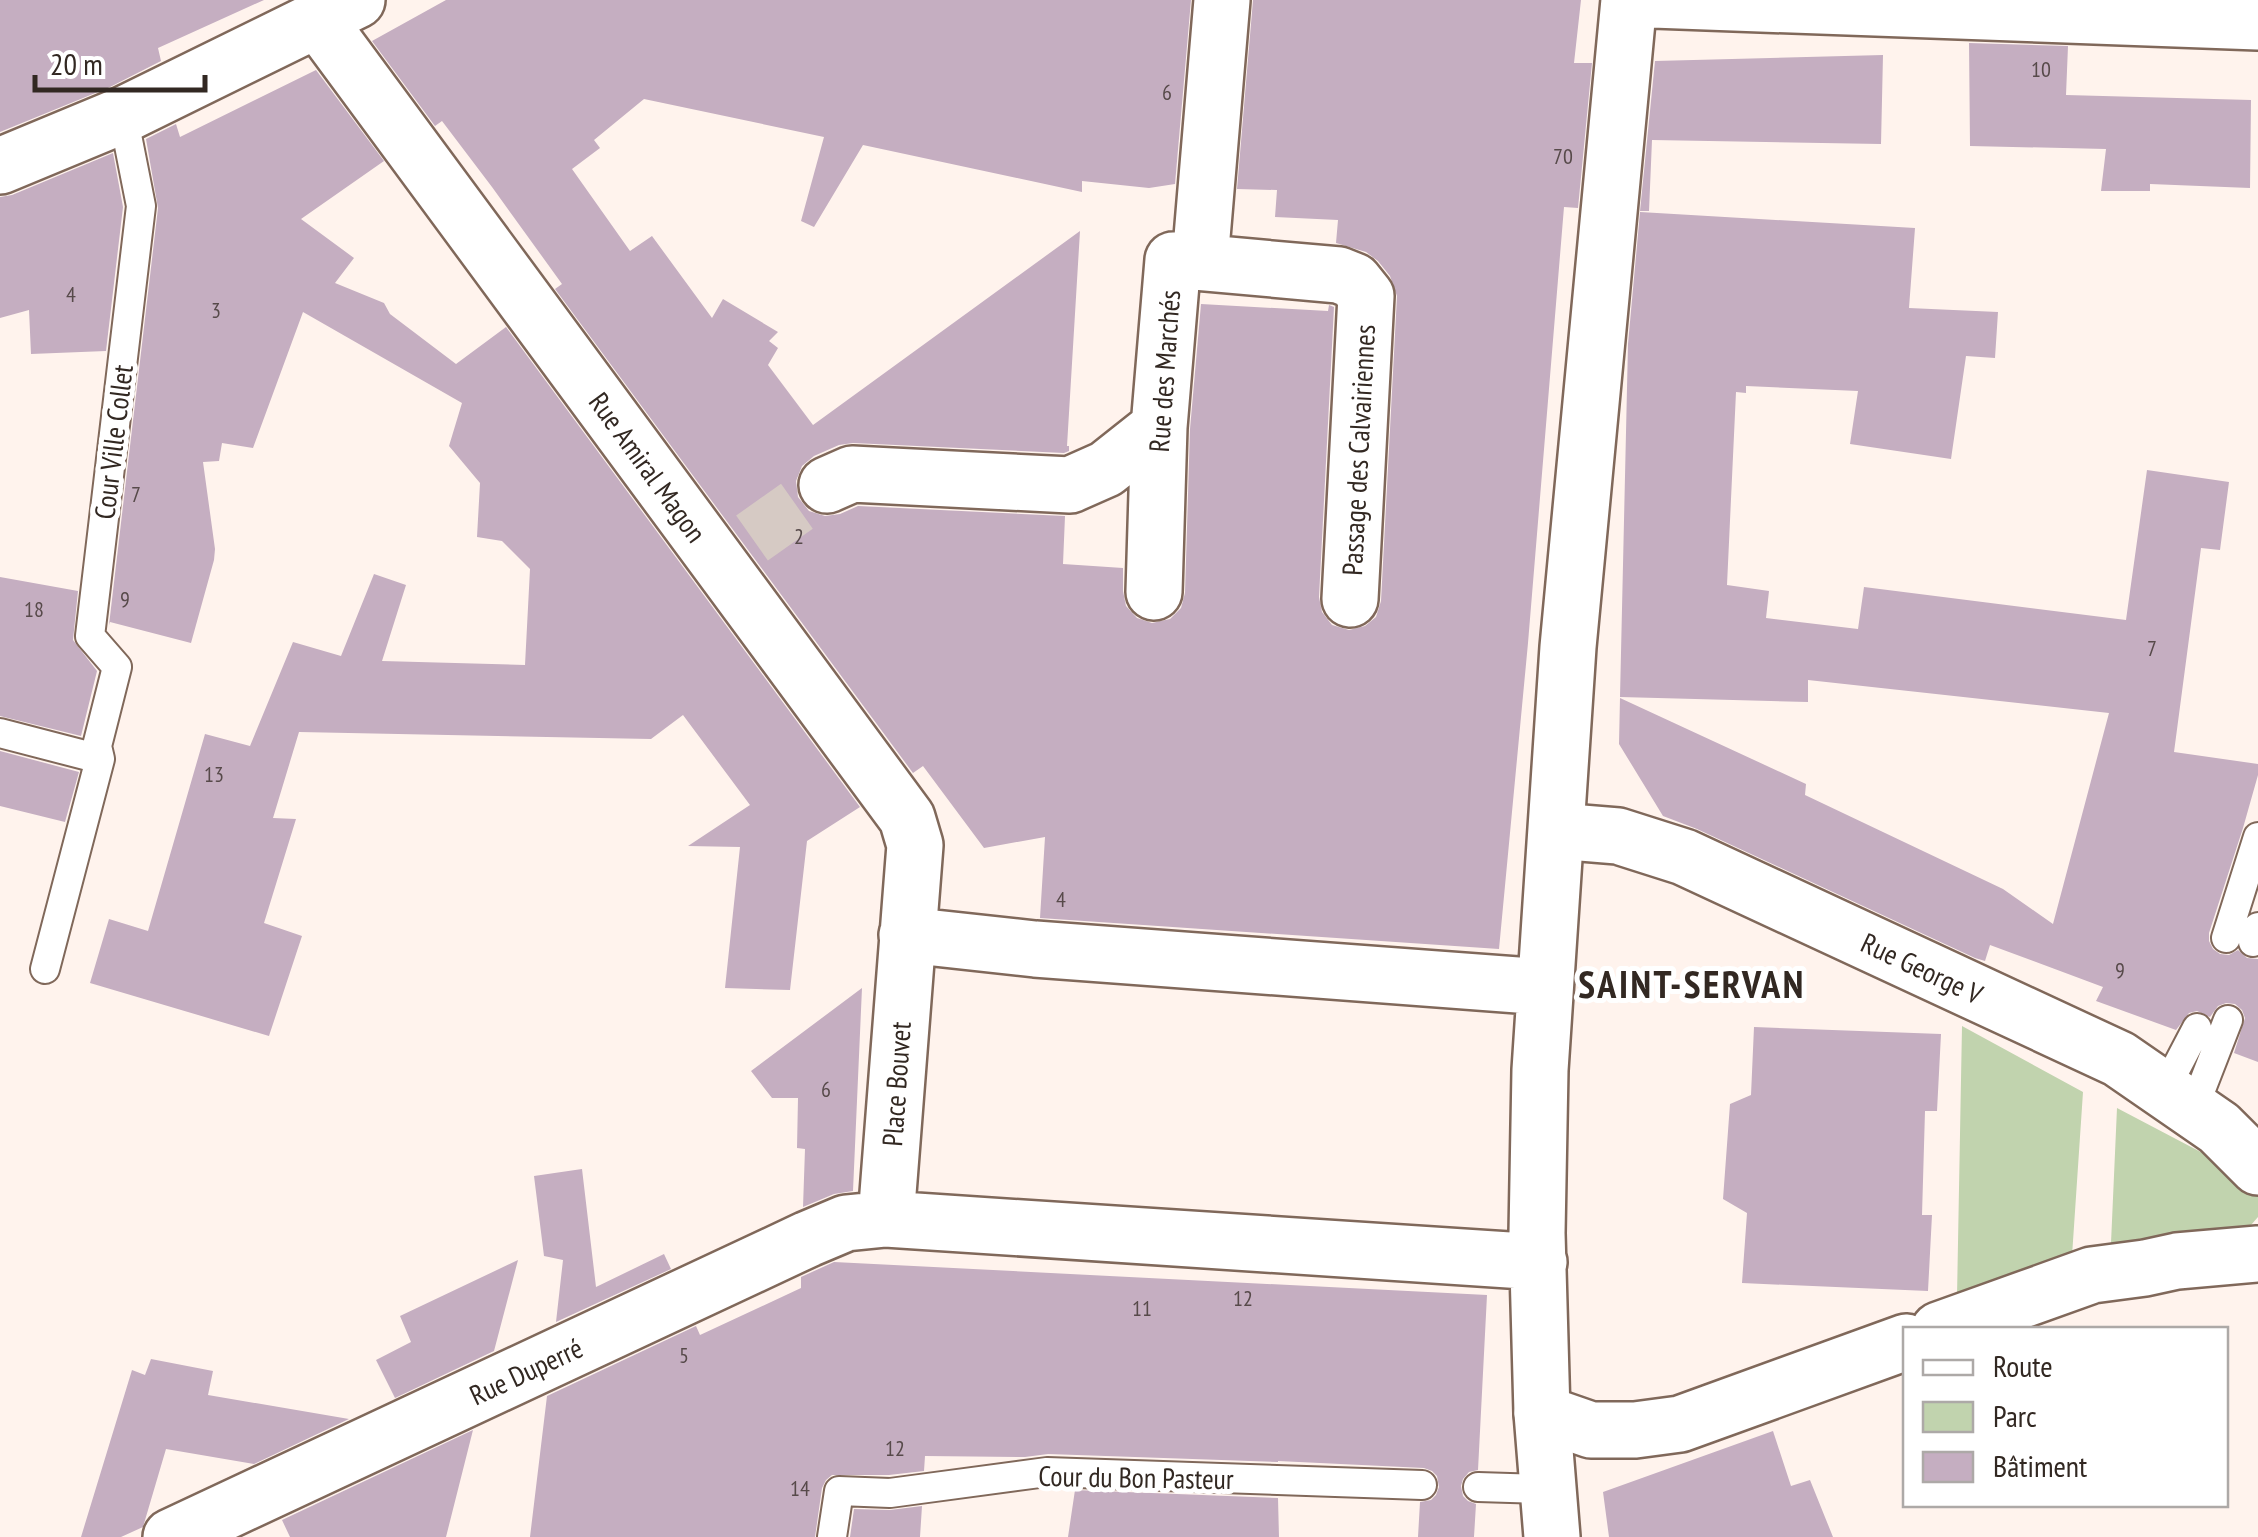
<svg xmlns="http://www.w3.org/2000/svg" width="2258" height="1537" viewBox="0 0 2258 1537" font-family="'PT Sans Narrow',sans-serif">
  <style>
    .green { fill: #c1d3ae }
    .building { fill: #c5aec1 }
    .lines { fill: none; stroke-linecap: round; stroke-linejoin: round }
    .street-tunnel { stroke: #d6cac4; stroke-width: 55; stroke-dasharray: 55 28; stroke-linecap: butt }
    .lane-casing { stroke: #80685a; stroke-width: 32 }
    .street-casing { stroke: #80685a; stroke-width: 60 }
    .secondary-casing { stroke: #80685a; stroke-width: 60 }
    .lane { stroke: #fff; stroke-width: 28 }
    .street { stroke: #fff; stroke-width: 55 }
    .secondary { stroke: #fff; stroke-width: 55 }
    .labels { text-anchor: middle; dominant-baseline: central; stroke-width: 10; stroke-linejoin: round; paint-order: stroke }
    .number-label { font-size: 22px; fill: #574a4a }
    .street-label { font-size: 28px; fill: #322822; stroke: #fff }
    .district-label { font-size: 38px; font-weight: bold; letter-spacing: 2.5px; fill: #322822; stroke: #fff }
  </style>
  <rect width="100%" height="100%" fill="#fff3ed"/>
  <path class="green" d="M 1962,1026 L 2083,1092 L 2072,1256 L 1957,1297 Z
    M 2117,1108 L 2254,1180 L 2258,1193 L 2258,1217 L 2244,1233 L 2111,1243 Z"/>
  <path class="building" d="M 0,0 L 264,0 L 158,48 L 161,61 L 110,87 L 0,132 Z
    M 446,0 L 1191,0 L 1175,184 L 1149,188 L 1082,181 L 1082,192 L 863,145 L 814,227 L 801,221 L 824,137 L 644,99 L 594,140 L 600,148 L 572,169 L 630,251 L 652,236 L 712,318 L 723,299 L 778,332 L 769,341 L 778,348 L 768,365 L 813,425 L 1080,231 L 1067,446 L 1069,446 L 1069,451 L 1064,453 L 853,443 L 839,445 L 814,456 L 802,466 L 796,481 L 798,497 L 809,511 L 825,516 L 840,514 L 858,506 L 1065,516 L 1063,564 L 1123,568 L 1123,591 L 1126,606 L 1137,618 L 1152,623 L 1170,619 L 1181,608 L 1185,593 L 1190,429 L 1201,304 L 1328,311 L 1329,305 L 1334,307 L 1319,597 L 1322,612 L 1332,625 L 1349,630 L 1365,626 L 1376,617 L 1381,601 L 1397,296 L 1390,276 L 1378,261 L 1366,252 L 1336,243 L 1338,220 L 1275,217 L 1277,190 L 1237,189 L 1253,0 L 1581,0 L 1574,63 L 1592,63 L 1578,208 L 1564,207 L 1528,643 L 1499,949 L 1040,918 L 1045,837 L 984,848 L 923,766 L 913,773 L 555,289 L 562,284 L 492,187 L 442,121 L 435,126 L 372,41 Z
    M 1969,43 L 2068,46 L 2066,95 L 2251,100 L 2250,188 L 2150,184 L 2150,191 L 2101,191 L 2106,149 L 1970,146 Z
    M 1883,55 L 1881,144 L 1652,140 L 1649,211 L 1640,211 L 1655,61 Z
    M 316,70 L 384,161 L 301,219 L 354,258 L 335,283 L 384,303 L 390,314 L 456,364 L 506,327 L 860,807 L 807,841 L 790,990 L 725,988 L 740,847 L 688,846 L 750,805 L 683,715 L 651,739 L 299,732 L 273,818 L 296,819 L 264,923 L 302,936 L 269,1036 L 90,983 L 109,919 L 148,931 L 205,734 L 250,746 L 293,642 L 341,656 L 374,574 L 406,585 L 382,661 L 525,665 L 530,569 L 502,541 L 477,537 L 480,483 L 449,446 L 462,403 L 303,312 L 253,448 L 222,443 L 219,461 L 203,462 L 215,549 L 214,560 L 191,643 L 110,622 L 109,625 L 158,208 L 146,139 L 176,124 L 180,137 Z
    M 113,153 L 123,207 L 106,351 L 31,354 L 29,310 L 0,318 L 0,197 L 12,195 Z
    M 1640,212 L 1915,228 L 1909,308 L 1998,312 L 1995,358 L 1966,356 L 1951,459 L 1850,444 L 1858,391 L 1746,386 L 1746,393 L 1736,392 L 1727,585 L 1769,591 L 1766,618 L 1858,629 L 1864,587 L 2126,620 L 2147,470 L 2229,482 L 2220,550 L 2201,548 L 2174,752 L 2258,764 L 2258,775 L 2243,828 L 2209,933 L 2209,941 L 2213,949 L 2220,954 L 2229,955 L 2238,950 L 2247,958 L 2258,959 L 2258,1062 L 2234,1053 L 2245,1018 L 2242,1010 L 2235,1004 L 2226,1003 L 2218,1006 L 2210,1017 L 2197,1011 L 2189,1013 L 2176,1030 L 2096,1001 L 2103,987 L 1990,945 L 1985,961 L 1975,958 L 1697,829 L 1663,816 L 1619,744 L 1620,698 L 1806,784 L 1805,795 L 2003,889 L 2053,924 L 2109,713 L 1808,680 L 1808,702 L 1620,697 L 1628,344 Z
    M 0,577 L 78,591 L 73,640 L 97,671 L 81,736 L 0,716 Z
    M 0,751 L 79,772 L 65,822 L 0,806 Z
    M 862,988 L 853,1191 L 834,1194 L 803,1207 L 805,1149 L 797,1148 L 798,1098 L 772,1098 L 751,1071 Z
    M 1754,1027 L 1941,1034 L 1937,1111 L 1925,1111 L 1922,1215 L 1932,1215 L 1928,1291 L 1742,1283 L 1747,1213 L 1723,1199 L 1730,1104 L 1751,1095 Z
    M 582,1169 L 596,1287 L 664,1254 L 671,1269 L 556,1322 L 563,1260 L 544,1256 L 534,1176 Z
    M 518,1260 L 494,1351 L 395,1398 L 376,1360 L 411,1342 L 400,1316 Z
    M 834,1262 L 1487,1295 L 1478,1470 L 1469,1472 L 1463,1479 L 1461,1486 L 1463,1496 L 1468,1501 L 1476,1504 L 1474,1537 L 1418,1537 L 1420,1502 L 1431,1500 L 1436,1495 L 1439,1487 L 1437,1476 L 1432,1471 L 1424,1468 L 1278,1461 L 1278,1462 L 1048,1454 L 1025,1457 L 925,1456 L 924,1471 L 889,1475 L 832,1475 L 826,1480 L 822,1488 L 815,1537 L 530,1537 L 547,1396 L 696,1326 L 700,1335 L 801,1288 L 801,1277 Z
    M 151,1359 L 213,1371 L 208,1395 L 349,1419 L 254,1464 L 166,1449 L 143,1527 L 121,1537 L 81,1537 L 132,1370 L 145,1375 Z
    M 473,1430 L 446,1537 L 290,1537 L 282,1520 Z
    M 1773,1431 L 1791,1486 L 1810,1480 L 1833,1537 L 1609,1537 L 1603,1492 Z
    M 1075,1490 L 1278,1498 L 1279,1537 L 1068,1537 Z
    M 922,1506 L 920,1537 L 850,1537 L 854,1509 L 890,1510 Z"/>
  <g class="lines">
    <path class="street-tunnel" d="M 752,538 L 827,485"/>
    <defs>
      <path id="lane" d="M 0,733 L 100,759
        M 2226,938 L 2258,837
        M 2253,942 L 2258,927
        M 45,969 L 100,759 L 97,746 L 117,667 L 90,636 L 141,206 L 123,115
        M 2164,1091 L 2197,1028
        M 2193,1110 L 2228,1020
        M 1478,1487 L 1547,1489
        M 832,1537 L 839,1491 L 890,1493 L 1047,1472 L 1422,1485"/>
      <path id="street" d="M 1653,0 L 2258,22
        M 318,20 L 907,818 L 915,845 L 886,1219 L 1539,1262
        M 0,166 L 123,115 L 357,0
        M 1200,261 L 1222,0
        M 827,485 L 852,474 L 1070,485 L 1106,469 L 1159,427
        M 1154,592 L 1159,427 L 1173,260 L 1339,275 L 1354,281 L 1366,296 L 1350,599
        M 907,935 L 1035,949 L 1545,987
        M 171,1537 L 808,1239 L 846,1223 L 886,1219
        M 1552,1537 L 1542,1413 L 1537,1233 L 1540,1070 L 1568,647 L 1629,0"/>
      <path id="secondary" d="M 1557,831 L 1618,836 L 1684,857 L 2119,1059 L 2219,1128 L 2258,1167
        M 1939,1330 L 2092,1275 L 2145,1268 L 2177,1261 L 2258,1254
        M 1542,1413 L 1591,1430 L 1635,1430 L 1680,1424 L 1906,1342"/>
    </defs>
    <use href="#lane" class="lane-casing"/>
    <use href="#street" class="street-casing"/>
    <use href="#secondary" class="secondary-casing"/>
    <use href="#lane" class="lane"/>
    <use href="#street" class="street"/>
    <use href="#secondary" class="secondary"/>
  </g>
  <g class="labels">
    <g class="number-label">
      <text x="2041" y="69">10</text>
      <text x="1167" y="92">6</text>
      <text x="1563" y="156">70</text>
      <text x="71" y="294">4</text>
      <text x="216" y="310">3</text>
      <text x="136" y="494">7</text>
      <text x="799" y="536">2</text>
      <text x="125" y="599">9</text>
      <text x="34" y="609">18</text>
      <text x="2152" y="648">7</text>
      <text x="214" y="774">13</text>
      <text x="1061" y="899">4</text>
      <text x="2120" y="970">9</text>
      <text x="826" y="1089">6</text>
      <text x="1243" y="1298">12</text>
      <text x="1142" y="1308">11</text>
      <text x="684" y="1355">5</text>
      <text x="895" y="1448">12</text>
      <text x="800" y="1488">14</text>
    </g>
    <g class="street-label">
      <text transform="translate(1164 371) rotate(-86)">Rue des Marchés</text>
      <text transform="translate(113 442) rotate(-83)">Cour Ville Collet</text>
      <text transform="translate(1358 450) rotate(-87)">Passage des Calvairiennes</text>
      <text transform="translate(648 467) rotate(54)">Rue Amiral Magon</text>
      <text transform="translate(1922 968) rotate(25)">Rue George V</text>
      <text transform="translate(896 1084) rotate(-86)">Place Bouvet</text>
      <text transform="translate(526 1371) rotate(-25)">Rue Duperré</text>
      <text transform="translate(1136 1477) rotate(1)">Cour du Bon Pasteur</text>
    </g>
    <g class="district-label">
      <text x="1692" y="983">SAINT-SERVAN</text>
    </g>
  </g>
  <rect x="1903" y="1327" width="325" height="180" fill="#ffffff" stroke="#ada9a7" stroke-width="2.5"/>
  <rect x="1923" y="1360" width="50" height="15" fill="#ffffff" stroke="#ada9a7" stroke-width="2.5"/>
  <text x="1993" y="1377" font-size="30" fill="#322822">Route</text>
  <rect x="1923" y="1402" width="50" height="30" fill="#c1d3ae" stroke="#ada9a7" stroke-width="2.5"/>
  <text x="1993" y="1427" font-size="30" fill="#322822">Parc</text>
  <rect x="1923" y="1452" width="50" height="30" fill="#c5aec1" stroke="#ada9a7" stroke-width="2.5"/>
  <text x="1993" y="1477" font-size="30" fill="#322822">Bâtiment</text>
  <path d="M35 75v15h170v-15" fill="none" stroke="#322822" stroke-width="5"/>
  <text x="50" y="75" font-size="30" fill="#322822" stroke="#ffffff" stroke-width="8" paint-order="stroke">20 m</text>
</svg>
